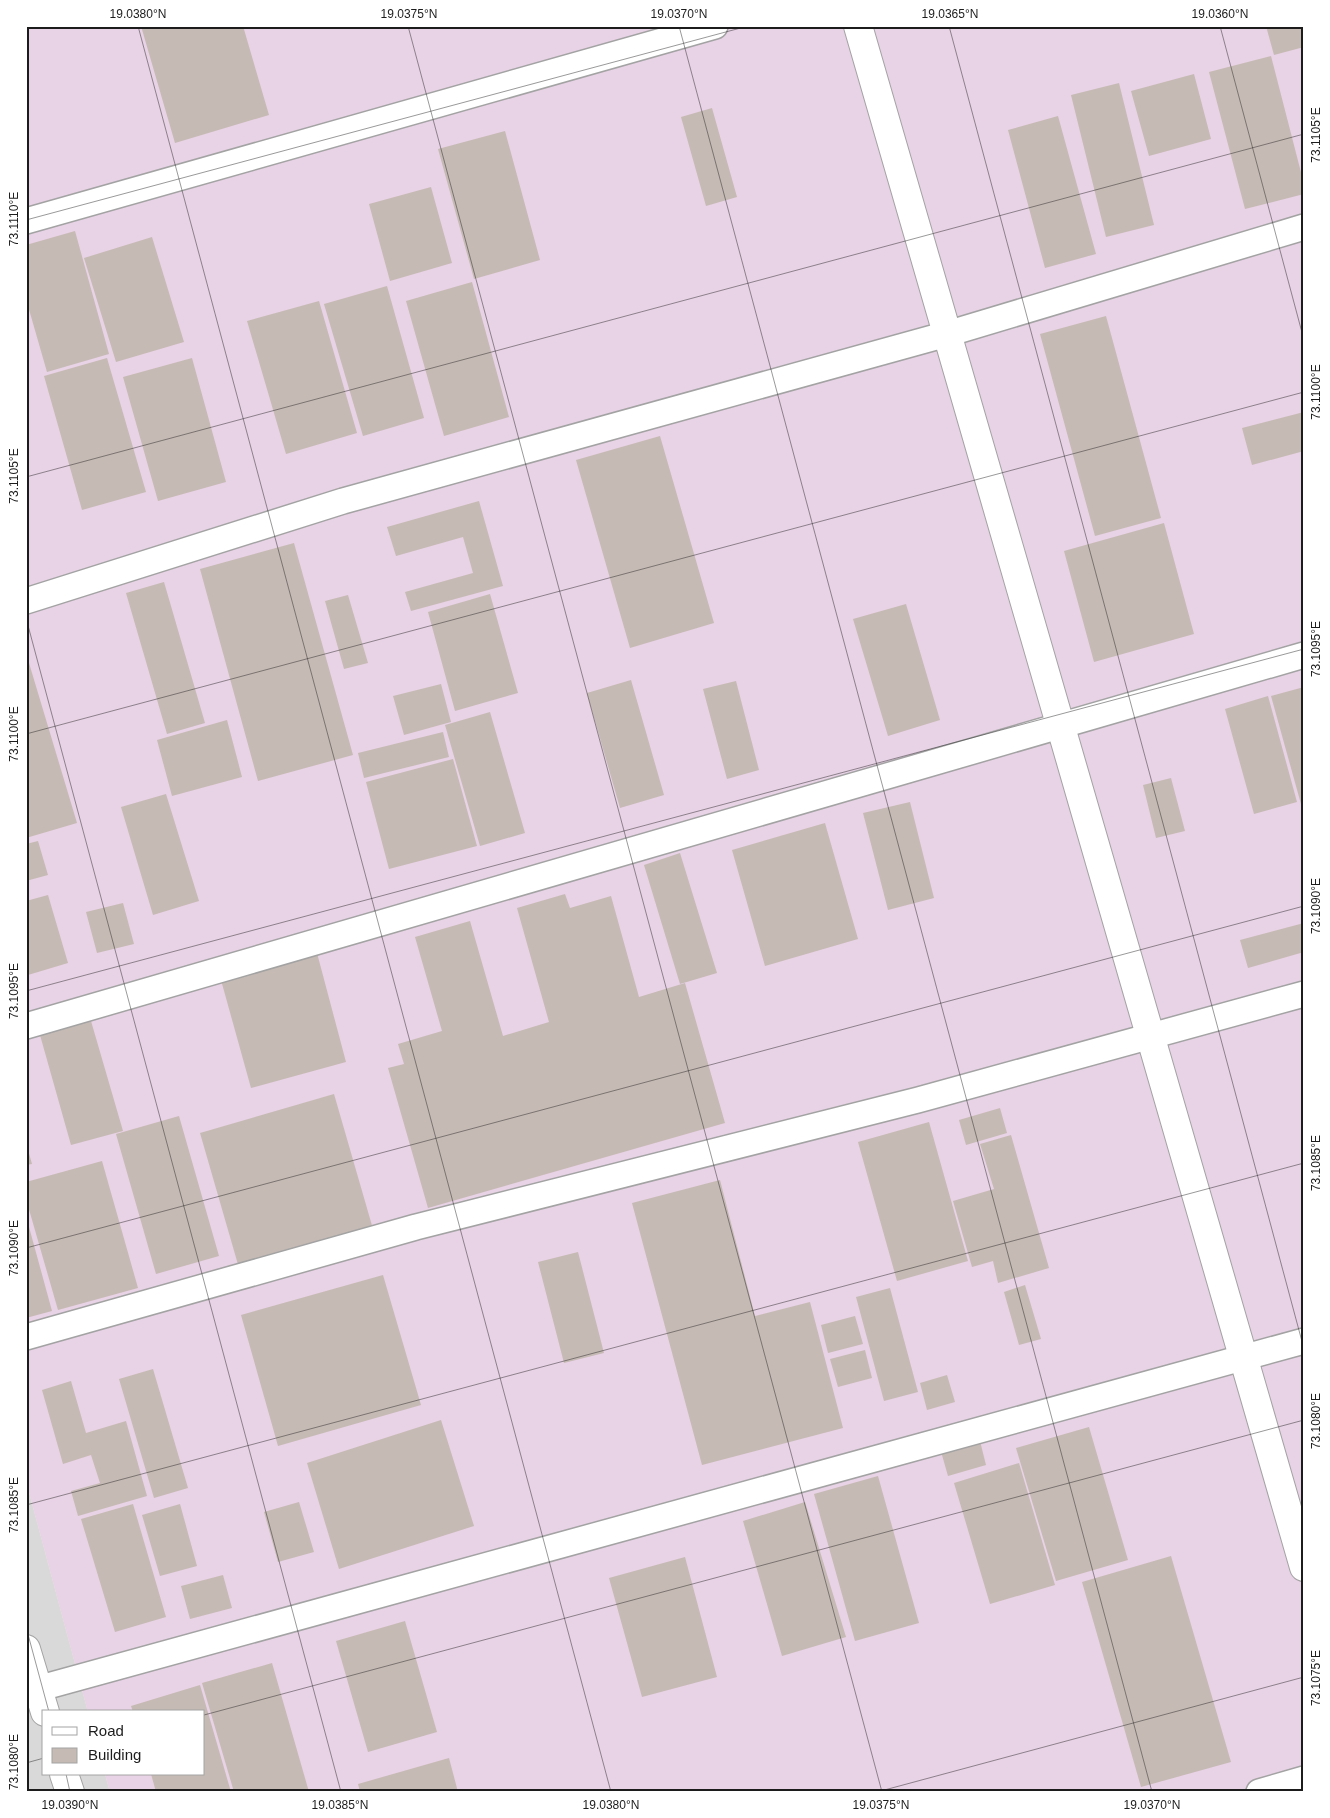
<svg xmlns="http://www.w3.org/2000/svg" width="1330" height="1818" viewBox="0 0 1330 1818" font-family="Helvetica,sans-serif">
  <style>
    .residential { fill: #dad9d9 }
    .industrial { fill: #e8d2e5 }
    .building { fill: #c6bab4 }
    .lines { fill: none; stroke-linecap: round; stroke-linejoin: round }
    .minor-casing { stroke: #a3a3a3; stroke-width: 28 }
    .tertiary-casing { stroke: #a3a3a3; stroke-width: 30 }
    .minor { stroke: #fff; stroke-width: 25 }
    .tertiary { stroke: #fff; stroke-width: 28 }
    .ticks { fill: none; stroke: #1c1c1c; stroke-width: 1; stroke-opacity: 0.45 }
    .neatline { fill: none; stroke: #1c1c1c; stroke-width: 2 }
    .ticks-label { font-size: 12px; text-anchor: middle; fill: #1c1c1c }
  </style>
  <rect width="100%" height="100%" fill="#eee9e0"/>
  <path class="residential" d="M 26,1481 L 88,1712 L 44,1712 L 44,1774 L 105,1774 L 110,1792 L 26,1792 Z"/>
  <path class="industrial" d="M 26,26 L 1304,26 L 1304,1792 L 110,1792 L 105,1774 L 204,1774 L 204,1712 L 88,1712 L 26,1481 Z"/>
  <path class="building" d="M 141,26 L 243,26 L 269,115 L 175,143 Z
    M 1266,26 L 1304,26 L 1304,47 L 1274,55 Z
    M 1271,56 L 1304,184 L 1304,194 L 1245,209 L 1209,72 Z
    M 1194,74 L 1211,139 L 1149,156 L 1131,91 Z
    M 1119,83 L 1154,225 L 1106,237 L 1071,95 Z
    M 712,108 L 737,197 L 706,206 L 681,117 Z
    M 1058,116 L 1096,254 L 1045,268 L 1008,130 Z
    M 505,131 L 540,260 L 474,279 L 438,149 Z
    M 431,187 L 452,263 L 390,281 L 369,204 Z
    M 75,231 L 109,354 L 47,372 L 26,299 L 26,245 Z
    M 152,237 L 184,342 L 116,362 L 84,258 Z
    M 472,282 L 509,417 L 444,436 L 406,301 Z
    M 387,286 L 424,418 L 363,436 L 324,304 Z
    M 319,301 L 357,433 L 286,454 L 247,321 Z
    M 1106,316 L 1161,518 L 1095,536 L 1040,334 Z
    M 107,358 L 146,492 L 82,510 L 44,376 Z
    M 192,358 L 226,482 L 158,501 L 123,377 Z
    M 1304,412 L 1304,451 L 1252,465 L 1242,428 Z
    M 660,436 L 714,623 L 630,648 L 576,460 Z
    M 479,501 L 503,586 L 411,611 L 405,592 L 473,573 L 463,537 L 396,556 L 387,527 Z
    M 1164,523 L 1194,634 L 1094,662 L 1064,551 Z
    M 294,543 L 353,755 L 258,781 L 200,569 Z
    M 164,582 L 205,723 L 167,734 L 126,593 Z
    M 490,594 L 518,693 L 455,711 L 428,612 Z
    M 348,595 L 368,663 L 344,669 L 325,601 Z
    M 906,604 L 940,720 L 888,736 L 853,619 Z
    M 26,653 L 77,823 L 26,838 Z
    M 631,680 L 664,795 L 620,808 L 587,693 Z
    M 736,681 L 759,770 L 727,779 L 703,689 Z
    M 441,684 L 451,722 L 404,735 L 393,696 Z
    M 1304,687 L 1304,804 L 1301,804 L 1271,696 Z
    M 1268,696 L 1297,802 L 1254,814 L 1225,709 Z
    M 490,712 L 525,833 L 480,846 L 445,725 Z
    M 227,720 L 242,777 L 172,796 L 157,740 Z
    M 443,732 L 449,757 L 364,778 L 358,753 Z
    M 453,759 L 477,846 L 389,869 L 366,782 Z
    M 1171,778 L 1185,831 L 1156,838 L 1143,785 Z
    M 166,794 L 199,901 L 153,915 L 121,807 Z
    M 910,802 L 934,898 L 888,910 L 863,813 Z
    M 825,823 L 858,939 L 765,966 L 732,850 Z
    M 38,841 L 48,875 L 26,881 L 26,844 Z
    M 680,853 L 717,973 L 680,984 L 644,865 Z
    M 565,894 L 570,908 L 611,896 L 639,997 L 685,983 L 725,1123 L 428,1208 L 388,1068 L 404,1064 L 398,1044 L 442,1031 L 415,937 L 470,921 L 503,1036 L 549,1022 L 517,908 Z
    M 48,895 L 68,963 L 28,975 L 26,901 Z
    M 123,903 L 134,944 L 97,953 L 86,912 Z
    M 1304,923 L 1304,952 L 1248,968 L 1240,940 Z
    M 317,953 L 346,1062 L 251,1088 L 221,980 Z
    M 91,1021 L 123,1131 L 71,1145 L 40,1035 Z
    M 334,1094 L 373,1229 L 239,1268 L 200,1133 Z
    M 1000,1108 L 1007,1133 L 966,1145 L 959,1120 Z
    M 179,1116 L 219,1256 L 156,1274 L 116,1134 Z
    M 929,1122 L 968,1261 L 897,1281 L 858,1142 Z
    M 1011,1135 L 1049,1268 L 998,1283 L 993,1261 L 972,1267 L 953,1201 L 994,1189 L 980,1144 Z
    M 26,1143 L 32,1164 L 26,1165 Z
    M 102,1161 L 138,1288 L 58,1310 L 26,1199 L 26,1182 Z
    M 720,1180 L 755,1316 L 810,1302 L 843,1428 L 702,1465 L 632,1203 Z
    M 26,1216 L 52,1311 L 26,1318 Z
    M 578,1252 L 604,1353 L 564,1363 L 538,1262 Z
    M 383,1275 L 421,1405 L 278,1446 L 241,1315 Z
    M 1025,1285 L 1041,1339 L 1019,1345 L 1004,1292 Z
    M 890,1288 L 918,1392 L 884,1401 L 856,1297 Z
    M 855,1316 L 863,1344 L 828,1353 L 821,1325 Z
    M 865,1350 L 872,1378 L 838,1387 L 830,1359 Z
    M 153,1369 L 188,1488 L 154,1498 L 119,1379 Z
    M 947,1375 L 955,1402 L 927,1410 L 920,1383 Z
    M 71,1381 L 86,1433 L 126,1421 L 147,1496 L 78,1516 L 71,1491 L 100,1483 L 91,1455 L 63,1464 L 42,1390 Z
    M 441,1420 L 474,1526 L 339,1569 L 307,1463 Z
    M 1089,1427 L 1128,1560 L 1056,1581 L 1016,1448 Z
    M 979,1437 L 986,1465 L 948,1476 L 940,1448 Z
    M 1019,1463 L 1055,1585 L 990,1604 L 954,1483 Z
    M 878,1476 L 919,1623 L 855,1641 L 814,1494 Z
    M 299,1502 L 314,1552 L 278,1562 L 264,1512 Z
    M 805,1502 L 846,1637 L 782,1656 L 743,1521 Z
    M 133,1504 L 166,1617 L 115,1632 L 81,1519 Z
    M 180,1504 L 197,1566 L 160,1576 L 142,1515 Z
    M 1171,1556 L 1231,1762 L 1141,1787 L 1082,1582 Z
    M 685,1557 L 717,1677 L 642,1697 L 609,1578 Z
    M 223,1575 L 232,1608 L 190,1619 L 181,1586 Z
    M 405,1621 L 437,1732 L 368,1752 L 336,1641 Z
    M 272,1663 L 309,1792 L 234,1792 L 202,1683 Z
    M 200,1685 L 231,1792 L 156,1792 L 151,1774 L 204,1774 L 204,1712 L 133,1712 L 131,1706 Z
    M 449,1758 L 458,1792 L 360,1792 L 358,1784 Z"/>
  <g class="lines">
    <defs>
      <path id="minor" d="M 26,221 L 715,26
        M 26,601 L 343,501 L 947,334 L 1304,227
        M 26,1026 L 1304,655
        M 26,1337 L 416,1227 L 918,1100 L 1304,994
        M 26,1692 L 1304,1341
        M 1259,1792 L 1304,1779"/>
      <path id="tertiary" d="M 858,26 L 1304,1567
        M 26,1649 L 45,1712
        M 64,1774 L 70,1792"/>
    </defs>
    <use href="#minor" class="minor-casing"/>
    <use href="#tertiary" class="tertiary-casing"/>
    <use href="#minor" class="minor"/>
    <use href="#tertiary" class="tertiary"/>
  </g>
  <path class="ticks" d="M 138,26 L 611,1792M 408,26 L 882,1792M 679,26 L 1152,1792M 949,26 L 1304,1349M 1220,26 L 1304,340M 26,220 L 748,26M 26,477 L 1304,134M 26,618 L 341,1792M 26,734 L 1304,392M 26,991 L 1304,649M 26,1248 L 1304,906M 26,1505 L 1304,1163M 26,1627 L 49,1712M 204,1715 L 1304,1420M 26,1763 L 44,1758M 66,1774 L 70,1792M 877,1792 L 1304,1677"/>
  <rect width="1330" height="1818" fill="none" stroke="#ffffff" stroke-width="55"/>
  <rect x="42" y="1710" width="162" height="65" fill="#ffffff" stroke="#a4a4a4"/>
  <rect x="52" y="1727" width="25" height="8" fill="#ffffff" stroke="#a4a4a4"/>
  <text x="88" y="1736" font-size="15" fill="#1c1c1c">Road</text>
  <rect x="52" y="1748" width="25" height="15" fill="#c6bab4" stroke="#a4a4a4"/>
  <text x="88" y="1760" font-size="15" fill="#1c1c1c">Building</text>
  <rect x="28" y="28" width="1274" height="1762" class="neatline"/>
  <g class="ticks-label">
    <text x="138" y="18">19.0380°N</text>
    <text x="409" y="18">19.0375°N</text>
    <text x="679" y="18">19.0370°N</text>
    <text x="950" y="18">19.0365°N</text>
    <text x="1220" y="18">19.0360°N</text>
    <text transform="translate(1316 135) rotate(-90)" y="4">73.1105°E</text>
    <text transform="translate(14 219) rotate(-90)" y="4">73.1110°E</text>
    <text transform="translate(1316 392) rotate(-90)" y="4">73.1100°E</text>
    <text transform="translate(14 476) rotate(-90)" y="4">73.1105°E</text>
    <text transform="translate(1316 649) rotate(-90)" y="4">73.1095°E</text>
    <text transform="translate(14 734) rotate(-90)" y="4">73.1100°E</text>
    <text transform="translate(1316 906) rotate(-90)" y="4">73.1090°E</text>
    <text transform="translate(14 991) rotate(-90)" y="4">73.1095°E</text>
    <text transform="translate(1316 1163) rotate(-90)" y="4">73.1085°E</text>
    <text transform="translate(14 1248) rotate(-90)" y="4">73.1090°E</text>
    <text transform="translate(1316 1421) rotate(-90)" y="4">73.1080°E</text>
    <text transform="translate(14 1505) rotate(-90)" y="4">73.1085°E</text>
    <text transform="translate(1316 1678) rotate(-90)" y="4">73.1075°E</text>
    <text transform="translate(14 1762) rotate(-90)" y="4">73.1080°E</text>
    <text x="70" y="1809">19.0390°N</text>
    <text x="340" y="1809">19.0385°N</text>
    <text x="611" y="1809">19.0380°N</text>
    <text x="881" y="1809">19.0375°N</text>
    <text x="1152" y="1809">19.0370°N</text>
  </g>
</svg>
